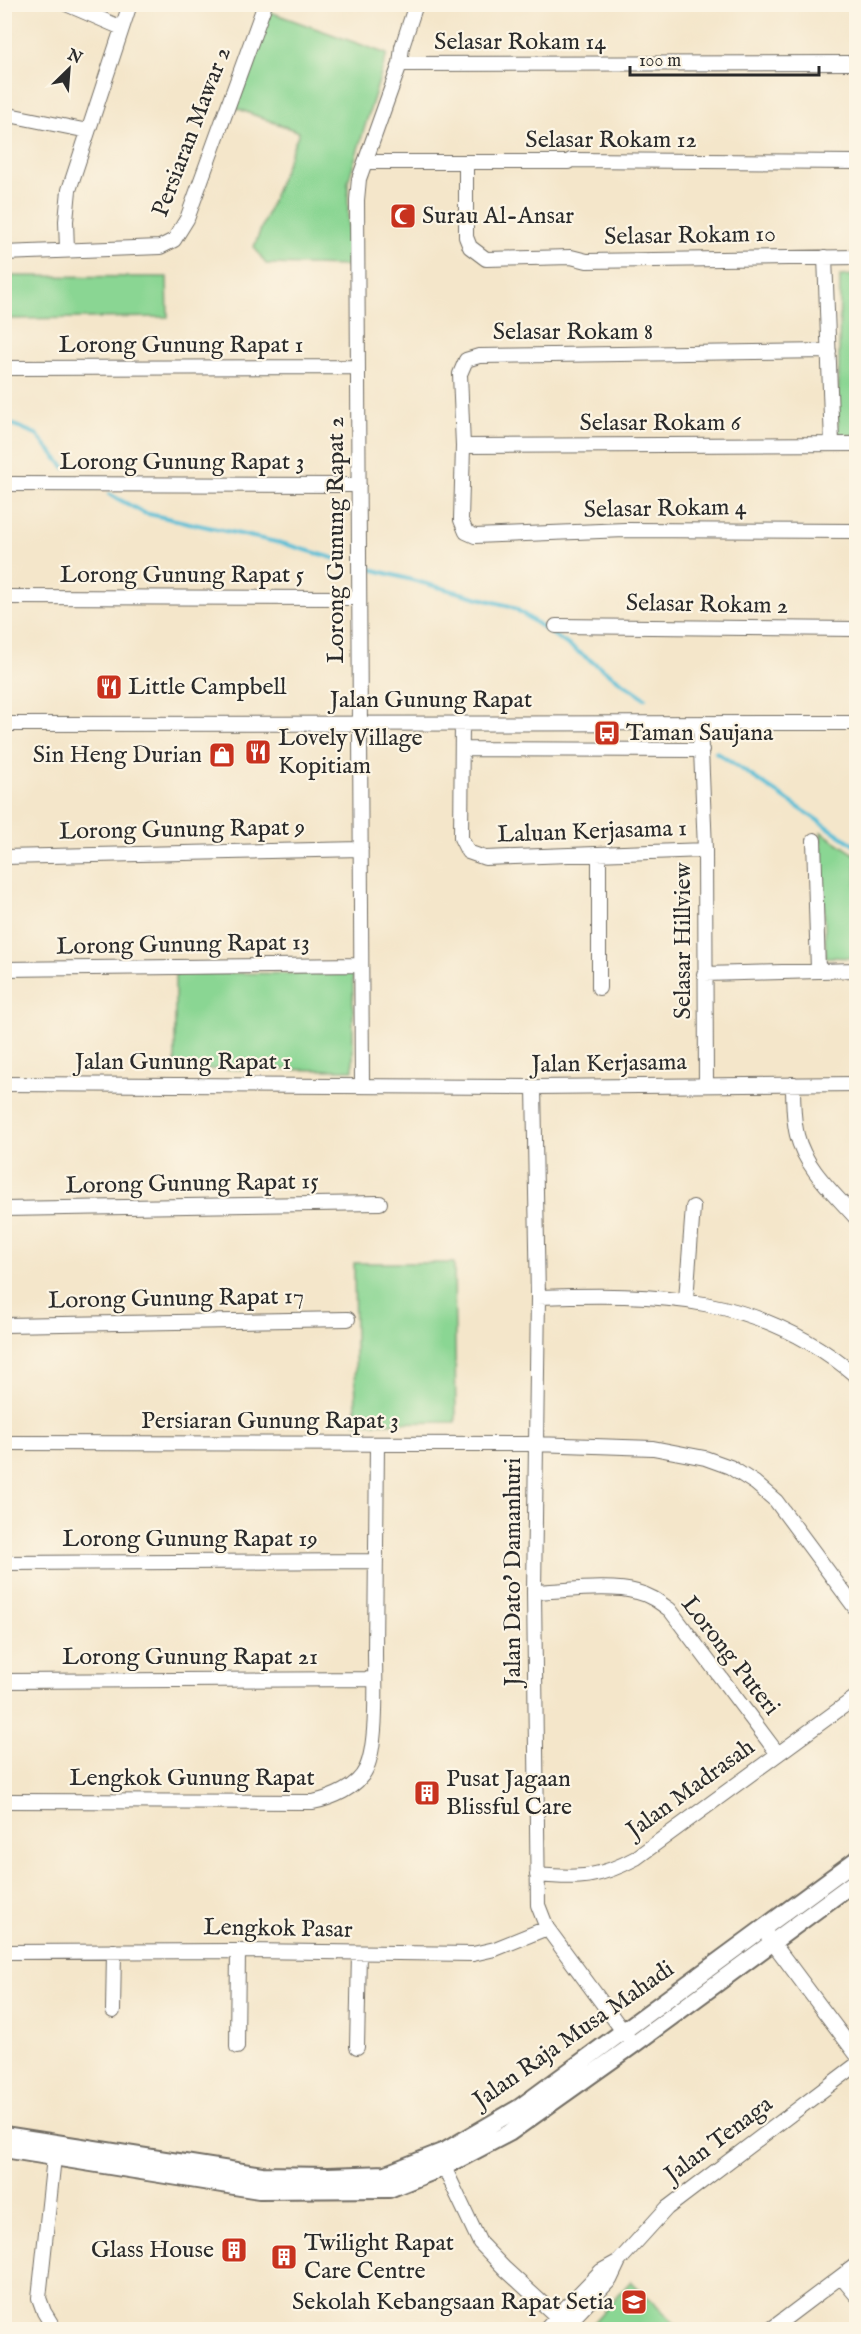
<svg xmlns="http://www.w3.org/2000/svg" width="861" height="2334" viewBox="0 0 861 2334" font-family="'IM FELL English',serif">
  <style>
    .green { fill: #8ad693; stroke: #5a805f; stroke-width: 1.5 }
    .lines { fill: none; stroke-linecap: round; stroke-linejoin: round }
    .stream { stroke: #58bed6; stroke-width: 4 }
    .minor-casing { stroke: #716c63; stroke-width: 16 }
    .major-casing { stroke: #716c63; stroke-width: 20 }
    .minor { stroke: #fff; stroke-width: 14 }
    .major { stroke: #fff; stroke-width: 16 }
    .labels { text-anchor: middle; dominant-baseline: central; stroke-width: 4.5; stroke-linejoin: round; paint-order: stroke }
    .street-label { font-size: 24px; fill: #2b2b2b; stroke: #fcf5e5 }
    .poi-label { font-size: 24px; fill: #2b2b2b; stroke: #fcf5e5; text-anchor: start }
  </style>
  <rect width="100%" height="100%" fill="#fcf5e5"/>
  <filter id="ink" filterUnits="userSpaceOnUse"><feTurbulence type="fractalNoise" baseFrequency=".0167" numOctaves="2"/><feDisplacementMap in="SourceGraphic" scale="12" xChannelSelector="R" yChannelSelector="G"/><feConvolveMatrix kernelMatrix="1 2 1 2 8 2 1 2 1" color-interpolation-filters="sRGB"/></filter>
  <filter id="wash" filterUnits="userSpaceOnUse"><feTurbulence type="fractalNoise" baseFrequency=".008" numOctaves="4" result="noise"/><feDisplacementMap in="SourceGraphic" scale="24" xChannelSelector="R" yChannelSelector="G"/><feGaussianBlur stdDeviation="1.35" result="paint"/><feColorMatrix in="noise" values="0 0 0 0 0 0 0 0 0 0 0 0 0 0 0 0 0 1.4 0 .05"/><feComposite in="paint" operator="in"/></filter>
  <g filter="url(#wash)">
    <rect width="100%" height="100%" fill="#f4e6ca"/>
    <path class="green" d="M 270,12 L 387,54 L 348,182 L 348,266 L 266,264 L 254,247 L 299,132 L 236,108 Z
      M 856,275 L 856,435 L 838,435 L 840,276 Z
      M 5,276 L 167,277 L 168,317 L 5,319 Z
      M 821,832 L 856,855 L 856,958 L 826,957 Z
      M 175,973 L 353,974 L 353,1070 L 175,1069 Z
      M 354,1263 L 454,1263 L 456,1422 L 356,1423 Z
      M 631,2281 L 680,2329 L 587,2329 Z"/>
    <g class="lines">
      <path class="stream" d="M 4,421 L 36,434 L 65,468
        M 109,494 L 144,513 L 285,544 L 340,560
        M 367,568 L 513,607 L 645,698
        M 716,752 L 856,846"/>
    </g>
  </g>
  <g filter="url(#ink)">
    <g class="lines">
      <defs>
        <path id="minor" d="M 66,4 L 122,28
          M 400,64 L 856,63
          M 4,114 L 88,131
          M 365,162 L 568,162 L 571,160 L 856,162
          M 466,162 L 466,237 L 470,247 L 486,259 L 571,257 L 587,261 L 856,257
          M 67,250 L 66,221 L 69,190 L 130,4
          M 4,253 L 160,247 L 174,240 L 187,219 L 265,4
          M 825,257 L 832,444
          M 829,351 L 479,356 L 466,360 L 460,374 L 463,446 L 461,520 L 466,532 L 475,536 L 625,530 L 856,531
          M 4,368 L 358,367
          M 463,446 L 856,444
          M 4,484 L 359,485
          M 4,597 L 359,598
          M 556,626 L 856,629
          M 462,723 L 461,838 L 468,852 L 485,858 L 705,850
          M 4,724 L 856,723
          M 700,724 L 705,850 L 706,1085
          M 462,749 L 702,750
          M 814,840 L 818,970
          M 4,857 L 361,849
          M 4,969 L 361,965
          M 704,974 L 856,970
          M 599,988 L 599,854
          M 4,1084 L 534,1087 L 856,1084
          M 793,1084 C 793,1100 793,1118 797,1135 C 805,1168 834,1193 856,1218
          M 362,1085 L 357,200 L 359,179 L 400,64 L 402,47 L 416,4
          M 534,1087 L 538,1297 L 534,1592 L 538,1905 L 547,1928 L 628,2038
          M 4,1209 L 380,1203
          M 538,1297 C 657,1293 761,1294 856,1376
          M 686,1300 L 693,1207
          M 4,1325 L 348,1319
          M 4,1443 L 535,1444 L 653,1448 L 705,1458 L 730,1467 L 755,1483 L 776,1501 L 856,1609
          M 4,1563 L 376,1561
          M 534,1592 C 563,1591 611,1584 637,1592 C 650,1595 659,1602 670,1610 L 778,1754
          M 4,1681 L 375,1679
          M 4,1801 L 313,1802 C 332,1798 357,1788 366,1769 C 378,1744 375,1681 375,1651 C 376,1582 376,1513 377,1444
          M 537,1875 C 579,1879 599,1878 636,1858 L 856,1697
          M 767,1935 L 856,2054
          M 4,1952 L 238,1951 L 473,1954 L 495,1949 L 547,1928
          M 113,2011 L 114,1951
          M 237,2047 L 238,1951
          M 357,2047 L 359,1953
          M 444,2167 L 480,2243 L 505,2269 L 566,2325
          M 841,2277 L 856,2295
          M 55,2330 L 44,2312 L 39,2298 L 55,2148
          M 544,2330 L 601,2271 L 619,2261
          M 562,2330 L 610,2280 L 619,2261 L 667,2208 L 856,2065
          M 770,2330 L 856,2265"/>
        <path id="major" d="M 4,2135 L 262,2175 L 328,2176 L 386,2174 L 447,2150 L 519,2108 L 856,1860
          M 4,2149 L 259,2190 L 389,2189 L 444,2167 L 509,2133 L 633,2045 L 856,1881"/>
      </defs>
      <use href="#minor" class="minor-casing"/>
      <use href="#major" class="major-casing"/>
      <use href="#minor" class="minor"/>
      <use href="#major" class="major"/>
    </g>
  </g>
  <defs>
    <symbol id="mosque-square" viewBox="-11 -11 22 22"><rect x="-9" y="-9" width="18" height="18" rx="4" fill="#c8321e" stroke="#fcf5e5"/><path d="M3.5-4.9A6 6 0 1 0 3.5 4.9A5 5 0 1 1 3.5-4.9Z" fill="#fff"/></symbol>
    <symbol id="restaurant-square" viewBox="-11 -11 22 22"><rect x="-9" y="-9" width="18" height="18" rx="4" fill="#c8321e" stroke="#fcf5e5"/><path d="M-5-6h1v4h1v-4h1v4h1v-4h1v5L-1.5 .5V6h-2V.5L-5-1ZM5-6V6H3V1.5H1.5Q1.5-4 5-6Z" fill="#fff"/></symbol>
    <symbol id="bus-square" viewBox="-11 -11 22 22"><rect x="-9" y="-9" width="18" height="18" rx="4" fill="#c8321e" stroke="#fcf5e5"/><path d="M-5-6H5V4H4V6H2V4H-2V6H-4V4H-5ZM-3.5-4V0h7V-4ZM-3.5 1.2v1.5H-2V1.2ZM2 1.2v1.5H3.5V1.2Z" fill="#fff"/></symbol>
    <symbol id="shop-square" viewBox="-11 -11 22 22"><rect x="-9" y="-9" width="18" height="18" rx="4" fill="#c8321e" stroke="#fcf5e5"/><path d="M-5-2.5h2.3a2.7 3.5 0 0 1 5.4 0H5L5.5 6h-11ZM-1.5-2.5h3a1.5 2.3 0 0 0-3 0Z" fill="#fff"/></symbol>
    <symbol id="building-square" viewBox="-11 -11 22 22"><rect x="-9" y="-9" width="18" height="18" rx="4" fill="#c8321e" stroke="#fcf5e5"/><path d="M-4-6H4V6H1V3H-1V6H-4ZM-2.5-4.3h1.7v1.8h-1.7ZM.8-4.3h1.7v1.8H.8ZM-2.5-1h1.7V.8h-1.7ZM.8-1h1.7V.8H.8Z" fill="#fff"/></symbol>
    <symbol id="school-square" viewBox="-11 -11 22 22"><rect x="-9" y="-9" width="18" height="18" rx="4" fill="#c8321e" stroke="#fcf5e5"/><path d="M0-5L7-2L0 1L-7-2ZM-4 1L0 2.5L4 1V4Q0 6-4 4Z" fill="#fff"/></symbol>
  </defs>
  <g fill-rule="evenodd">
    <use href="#mosque-square" x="388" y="201" width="30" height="30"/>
    <use href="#restaurant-square" x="94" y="672" width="30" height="30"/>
    <use href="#bus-square" x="592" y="718" width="30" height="30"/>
    <use href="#restaurant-square" x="243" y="737" width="30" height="30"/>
    <use href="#shop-square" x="207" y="740" width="30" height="30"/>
    <use href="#building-square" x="412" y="1778" width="30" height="30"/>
    <use href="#building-square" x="219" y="2235" width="30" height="30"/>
    <use href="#building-square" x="269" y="2242" width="30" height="30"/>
    <use href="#school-square" x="619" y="2287" width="30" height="30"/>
  </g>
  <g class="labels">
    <g class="street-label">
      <text x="520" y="42">Selasar Rokam 14</text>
      <text transform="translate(192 132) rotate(-69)">Persiaran Mawar 2</text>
      <text x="611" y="140">Selasar Rokam 12</text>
      <text transform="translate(690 236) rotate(-1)">Selasar Rokam 10</text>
      <text x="573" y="332">Selasar Rokam 8</text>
      <text x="181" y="345">Lorong Gunung Rapat 1</text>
      <text x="660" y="423">Selasar Rokam 6</text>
      <text x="182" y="462">Lorong Gunung Rapat 3</text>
      <text transform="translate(665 509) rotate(-1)">Selasar Rokam 4</text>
      <text transform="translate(336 540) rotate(-90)">Lorong Gunung Rapat 2</text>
      <text x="182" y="575">Lorong Gunung Rapat 5</text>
      <text transform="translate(707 605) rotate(1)">Selasar Rokam 2</text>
      <text x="431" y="700">Jalan Gunung Rapat</text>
      <text transform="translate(182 830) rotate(-1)">Lorong Gunung Rapat 9</text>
      <text transform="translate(592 832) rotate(-2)">Laluan Kerjasama 1</text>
      <text transform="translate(683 941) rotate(-90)">Selasar Hillview</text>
      <text transform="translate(183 945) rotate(-1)">Lorong Gunung Rapat 13</text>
      <text x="183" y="1062">Jalan Gunung Rapat 1</text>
      <text transform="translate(609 1064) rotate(-1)">Jalan Kerjasama</text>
      <text transform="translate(192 1184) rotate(-1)">Lorong Gunung Rapat 15</text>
      <text transform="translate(176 1299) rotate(-1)">Lorong Gunung Rapat 17</text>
      <text x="270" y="1421">Persiaran Gunung Rapat 3</text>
      <text x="190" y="1539">Lorong Gunung Rapat 19</text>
      <text transform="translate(513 1572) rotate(-90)">Jalan Dato' Damanhuri</text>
      <text transform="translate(730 1656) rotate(52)">Lorong Puteri</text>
      <text x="190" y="1657">Lorong Gunung Rapat 21</text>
      <text x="192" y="1778">Lengkok Gunung Rapat</text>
      <text transform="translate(691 1789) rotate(-36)">Jalan Madrasah</text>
      <text transform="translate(278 1929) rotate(1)">Lengkok Pasar</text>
      <text transform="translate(574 2035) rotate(-35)">Jalan Raja Musa Mahadi</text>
      <text transform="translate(719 2140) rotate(-37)">Jalan Tenaga</text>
    </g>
    <g class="poi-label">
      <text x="422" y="216">Surau Al-Ansar</text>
      <text x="128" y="687">Little Campbell</text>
      <text x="626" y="733">Taman Saujana</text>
      <text x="278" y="738">Lovely Village<tspan x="278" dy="28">Kopitiam</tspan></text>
      <text x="202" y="755" text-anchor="end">Sin Heng Durian</text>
      <text x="446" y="1779">Pusat Jagaan<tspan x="446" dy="28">Blissful Care</tspan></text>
      <text x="304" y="2243">Twilight Rapat<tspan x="304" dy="28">Care Centre</tspan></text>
      <text x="214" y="2250" text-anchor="end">Glass House</text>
      <text x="614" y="2302" text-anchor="end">Sekolah Kebangsaan Rapat Setia</text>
    </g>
  </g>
  <rect width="861" height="2334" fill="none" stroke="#fcf5e5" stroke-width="24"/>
  <g transform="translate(69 69) rotate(25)" stroke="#fcf5e5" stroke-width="4.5" paint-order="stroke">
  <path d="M0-4.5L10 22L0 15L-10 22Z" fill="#2b2b2b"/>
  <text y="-9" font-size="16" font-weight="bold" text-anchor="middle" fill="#2b2b2b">N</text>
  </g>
  <path d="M630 66v9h189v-9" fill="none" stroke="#2b2b2b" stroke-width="3"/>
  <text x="639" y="66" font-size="18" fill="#2b2b2b" stroke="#fcf5e5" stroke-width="4.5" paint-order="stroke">100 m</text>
</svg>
